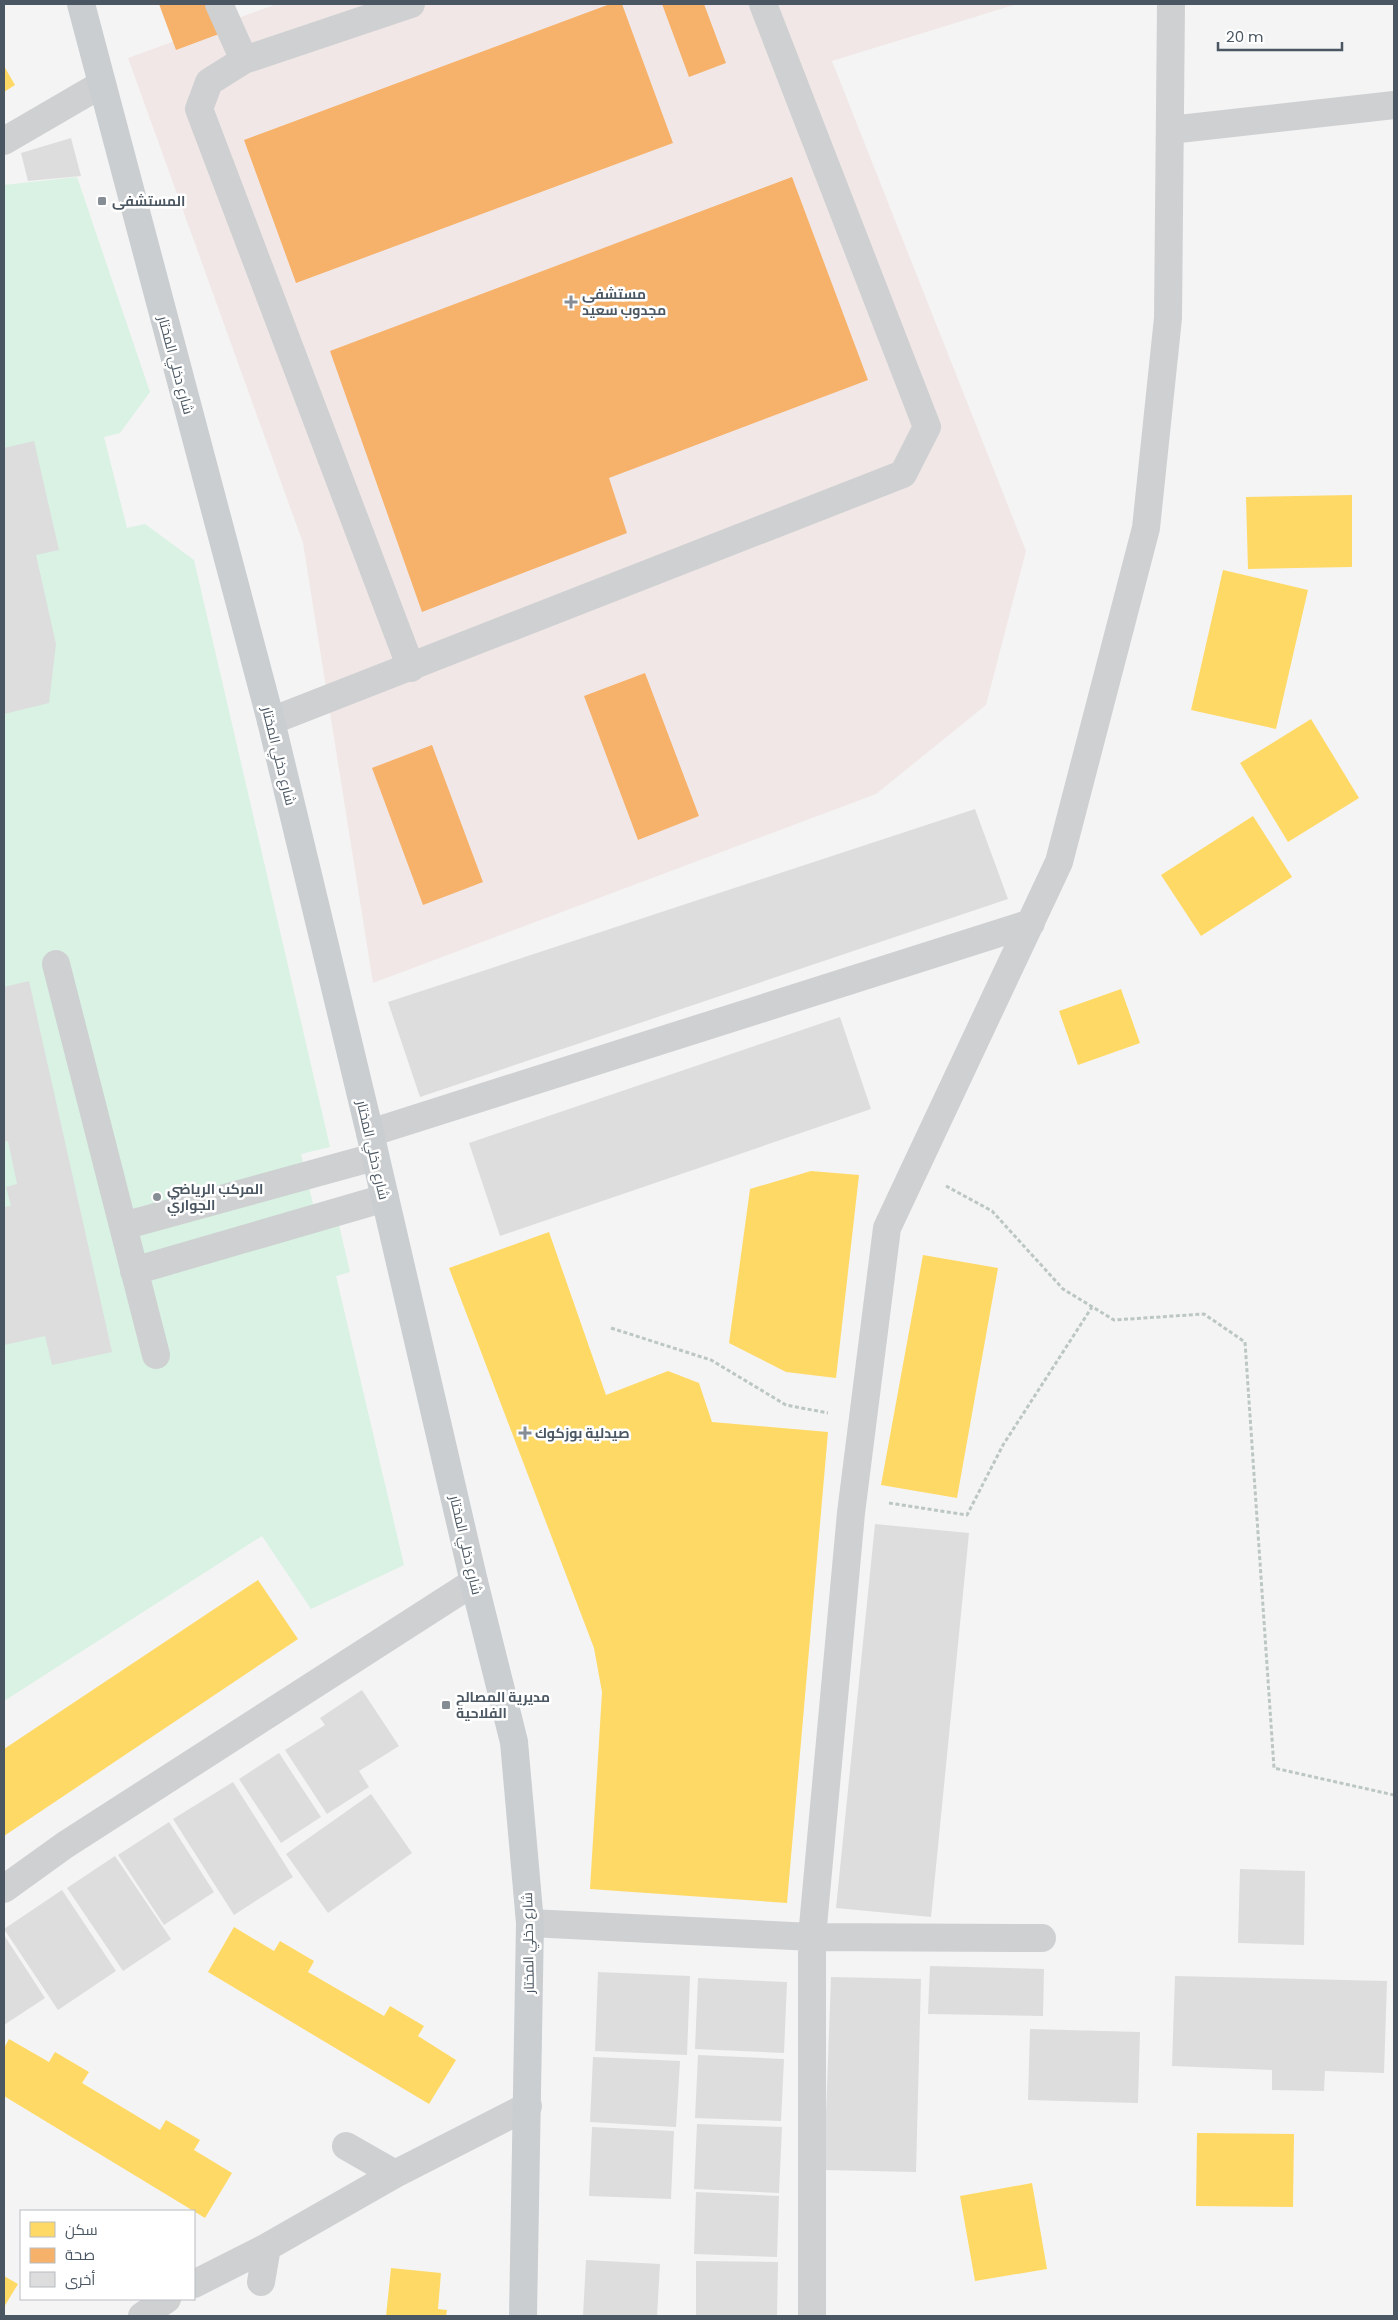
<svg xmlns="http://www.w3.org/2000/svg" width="1398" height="2320" viewBox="0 0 1398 2320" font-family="Poppins,Cairo,sans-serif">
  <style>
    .medical { fill: #f1e7e6 }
    .green { fill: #d9f2e3 }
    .homes { fill: #ffd966 }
    .health { fill: #f6b26b }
    .building { fill: #ddddde }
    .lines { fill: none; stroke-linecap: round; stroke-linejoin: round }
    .path { stroke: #bcc7c4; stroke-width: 3; stroke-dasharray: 4 2.5; stroke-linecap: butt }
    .minor { stroke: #ced0d2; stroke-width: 28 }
    .major { stroke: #caced1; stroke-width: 28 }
    .poi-dot { fill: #868d94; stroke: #fff; stroke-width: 2 }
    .labels { text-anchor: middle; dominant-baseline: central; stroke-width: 5; stroke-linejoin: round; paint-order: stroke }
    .poi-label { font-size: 14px; font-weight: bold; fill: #4a5661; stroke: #fff; text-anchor: start }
    .street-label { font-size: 14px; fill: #4a5661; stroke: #fff }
  </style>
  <rect width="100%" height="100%" fill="#f4f4f4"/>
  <path class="medical" d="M 277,4 L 1017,4 L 832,61 L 1026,551 L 986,705 L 876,794 L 373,983 L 303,543 L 128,58 Z"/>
  <path class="green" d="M 77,177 L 150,392 L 120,433 L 104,437 L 127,528 L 145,524 L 194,560 L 330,1147 L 301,1154 L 319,1229 L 339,1225 L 350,1272 L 336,1276 L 404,1565 L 311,1609 L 262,1536 L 4,1701 L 4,185 Z"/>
  <path class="homes" d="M 4,66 L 15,85 L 4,92 Z
    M 1352,495 L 1352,567 L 1248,569 L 1246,497 Z
    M 1223,570 L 1308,590 L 1276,729 L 1191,710 Z
    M 1311,719 L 1359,798 L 1288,842 L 1240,763 Z
    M 1253,816 L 1292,877 L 1201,936 L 1161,875 Z
    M 1121,989 L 1140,1043 L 1078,1065 L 1059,1011 Z
    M 811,1171 L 859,1175 L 836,1378 L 786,1372 L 729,1343 L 750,1189 Z
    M 549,1232 L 606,1395 L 668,1371 L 699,1383 L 712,1422 L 828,1432 L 787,1903 L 590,1889 L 602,1692 L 594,1648 L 449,1268 Z
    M 923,1255 L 998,1268 L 957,1498 L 881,1485 Z
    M 258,1580 L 298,1639 L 4,1836 L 4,1749 Z
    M 234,1927 L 274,1951 L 280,1941 L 314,1961 L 308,1972 L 384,2016 L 390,2006 L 424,2026 L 418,2036 L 456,2060 L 429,2104 L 208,1972 Z
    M 9,2039 L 49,2062 L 55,2052 L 89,2072 L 82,2083 L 160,2130 L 166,2120 L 200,2140 L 194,2150 L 232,2173 L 205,2218 L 4,2096 L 4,2048 Z
    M 1197,2133 L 1294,2134 L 1293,2207 L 1196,2206 Z
    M 1032,2183 L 1047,2269 L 975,2281 L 960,2196 Z
    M 391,2268 L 441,2273 L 438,2309 L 447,2310 L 446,2316 L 386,2316 Z
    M 4,2276 L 18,2284 L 4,2307 Z"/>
  <path class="health" d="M 159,4 L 208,4 L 219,34 L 176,50 Z
    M 610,4 L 622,4 L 673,143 L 296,283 L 244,140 Z
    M 662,4 L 704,4 L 726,63 L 689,77 Z
    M 792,177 L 868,380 L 609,478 L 627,533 L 422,612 L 330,351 Z
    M 645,673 L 699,816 L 638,840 L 584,696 Z
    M 432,745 L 483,882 L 423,905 L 372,768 Z"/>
  <path class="building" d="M 71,138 L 81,176 L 28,181 L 21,153 Z
    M 34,441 L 59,550 L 36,555 L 56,644 L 49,703 L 4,714 L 4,448 Z
    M 975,809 L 1008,899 L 420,1097 L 388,1002 Z
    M 29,981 L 112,1352 L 52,1365 L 45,1336 L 4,1345 L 4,1207 L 11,1206 L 6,1187 L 17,1184 L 8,1141 L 4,1142 L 4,987 Z
    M 840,1017 L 871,1109 L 500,1236 L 469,1143 Z
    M 875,1524 L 969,1533 L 931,1917 L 836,1908 Z
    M 362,1690 L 399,1746 L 359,1771 L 369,1787 L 327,1814 L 285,1750 L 325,1725 L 320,1718 Z
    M 279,1753 L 321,1817 L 281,1843 L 239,1779 Z
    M 233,1782 L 293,1877 L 234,1915 L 173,1819 Z
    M 371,1794 L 412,1853 L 328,1913 L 286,1854 Z
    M 169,1822 L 214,1892 L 164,1925 L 118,1855 Z
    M 115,1856 L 171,1939 L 123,1971 L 67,1888 Z
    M 1240,1869 L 1305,1871 L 1304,1945 L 1238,1943 Z
    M 62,1890 L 116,1971 L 58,2010 L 4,1929 Z
    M 4,1935 L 45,1998 L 4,2025 Z
    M 930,1966 L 1044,1969 L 1043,2016 L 928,2014 Z
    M 598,1972 L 690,1976 L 687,2055 L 595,2051 Z
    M 1175,1976 L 1387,1981 L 1384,2073 L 1325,2071 L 1324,2091 L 1272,2090 L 1272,2070 L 1172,2066 Z
    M 831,1977 L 921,1979 L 916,2172 L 824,2170 Z
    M 698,1978 L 787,1982 L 784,2053 L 695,2049 Z
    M 1030,2029 L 1140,2032 L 1138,2103 L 1028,2100 Z
    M 698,2055 L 784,2059 L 781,2121 L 695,2118 Z
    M 593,2057 L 680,2061 L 676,2127 L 590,2122 Z
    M 697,2124 L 782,2127 L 779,2193 L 694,2189 Z
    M 592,2127 L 674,2131 L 671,2199 L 589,2196 Z
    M 696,2192 L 779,2196 L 777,2257 L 694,2254 Z
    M 586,2260 L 660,2264 L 657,2316 L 583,2316 Z
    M 696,2261 L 778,2262 L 777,2316 L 696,2316 Z"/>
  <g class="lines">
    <path class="path" d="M 946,1186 L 992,1211 L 1063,1289 L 1114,1320 L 1204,1314 L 1245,1342 L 1274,1768 L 1394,1795
      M 611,1328 L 711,1360 L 786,1405 L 828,1413
      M 889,1503 L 967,1515 L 1003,1445 L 1092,1307"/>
    <path class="minor" d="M 219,4 L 244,60 L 411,4
      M 244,60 L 209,82 L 199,109 L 411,668
      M 1170,130 L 1394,105
      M 4,141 L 102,84
      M 271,721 L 903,474 L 927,427 L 763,4
      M 56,964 L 156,1355
      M 370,1133 L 1031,923
      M 123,1226 L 374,1157
      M 134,1271 L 385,1198
      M 4,1889 L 65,1845 L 474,1582
      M 530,1923 L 812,1937 L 1042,1938
      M 346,2146 L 395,2174
      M 261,2282 L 267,2247
      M 194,2284 L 267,2247 L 395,2174 L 528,2106
      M 142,2316 L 167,2299
      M 812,2316 L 812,1937 L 851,1513 L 887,1228 L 1059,862 L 1146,528 L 1168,318 L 1171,4"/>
    <path class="major" d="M 81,4 L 271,721 L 370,1133 L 474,1582 L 514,1742 L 530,1923 L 523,2316"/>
  </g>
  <g class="poi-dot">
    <rect x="97" y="196" width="10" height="10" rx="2.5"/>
    <path d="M568.5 294.5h5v5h5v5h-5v5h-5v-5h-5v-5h5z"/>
    <circle cx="157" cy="1197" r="5"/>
    <path d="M522.5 1425.5h5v5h5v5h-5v5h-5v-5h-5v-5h5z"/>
    <rect x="441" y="1700" width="10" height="10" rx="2.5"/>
  </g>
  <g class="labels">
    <g class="poi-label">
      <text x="112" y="201">المستشفى</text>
      <text x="582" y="294">مستشفى<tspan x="582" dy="16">مجدوب سعيد</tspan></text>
      <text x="167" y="1189">المركب الرياضي<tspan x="167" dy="16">الجواري</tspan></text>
      <text x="535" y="1433">صيدلية بوزكوك</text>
      <text x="456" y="1697">مديرية المصالح<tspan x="456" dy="16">الفلاحية</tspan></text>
    </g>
    <g class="street-label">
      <text transform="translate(176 365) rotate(75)">شارع دخلي المختار</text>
      <text transform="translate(279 756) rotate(76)">شارع دخلي المختار</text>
      <text transform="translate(373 1150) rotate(77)">شارع دخلي المختار</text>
      <text transform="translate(466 1545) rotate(77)">شارع دخلي المختار</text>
      <text transform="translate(528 1943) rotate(-91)">شارع دخلي المختار</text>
    </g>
  </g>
  <rect width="1398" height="2320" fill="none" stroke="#4a5661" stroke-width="10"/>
  <rect x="20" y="2210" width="175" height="90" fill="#ffffff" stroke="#b7bbc0"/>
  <rect x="30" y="2222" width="25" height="15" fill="#ffd966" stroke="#b7bbc0"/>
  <text x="65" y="2235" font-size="15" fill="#4a5661">سكن</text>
  <rect x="30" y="2248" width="25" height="15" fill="#f6b26b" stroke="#b7bbc0"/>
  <text x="65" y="2260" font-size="15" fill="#4a5661">صحة</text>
  <rect x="30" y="2272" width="25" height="15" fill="#ddddde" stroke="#b7bbc0"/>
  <text x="65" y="2285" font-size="15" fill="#4a5661">أخرى</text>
  <path d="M1218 42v8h124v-8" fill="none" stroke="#4a5661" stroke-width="2.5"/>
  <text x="1226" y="42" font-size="15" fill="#4a5661" stroke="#ffffff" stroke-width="4" paint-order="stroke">20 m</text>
</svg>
